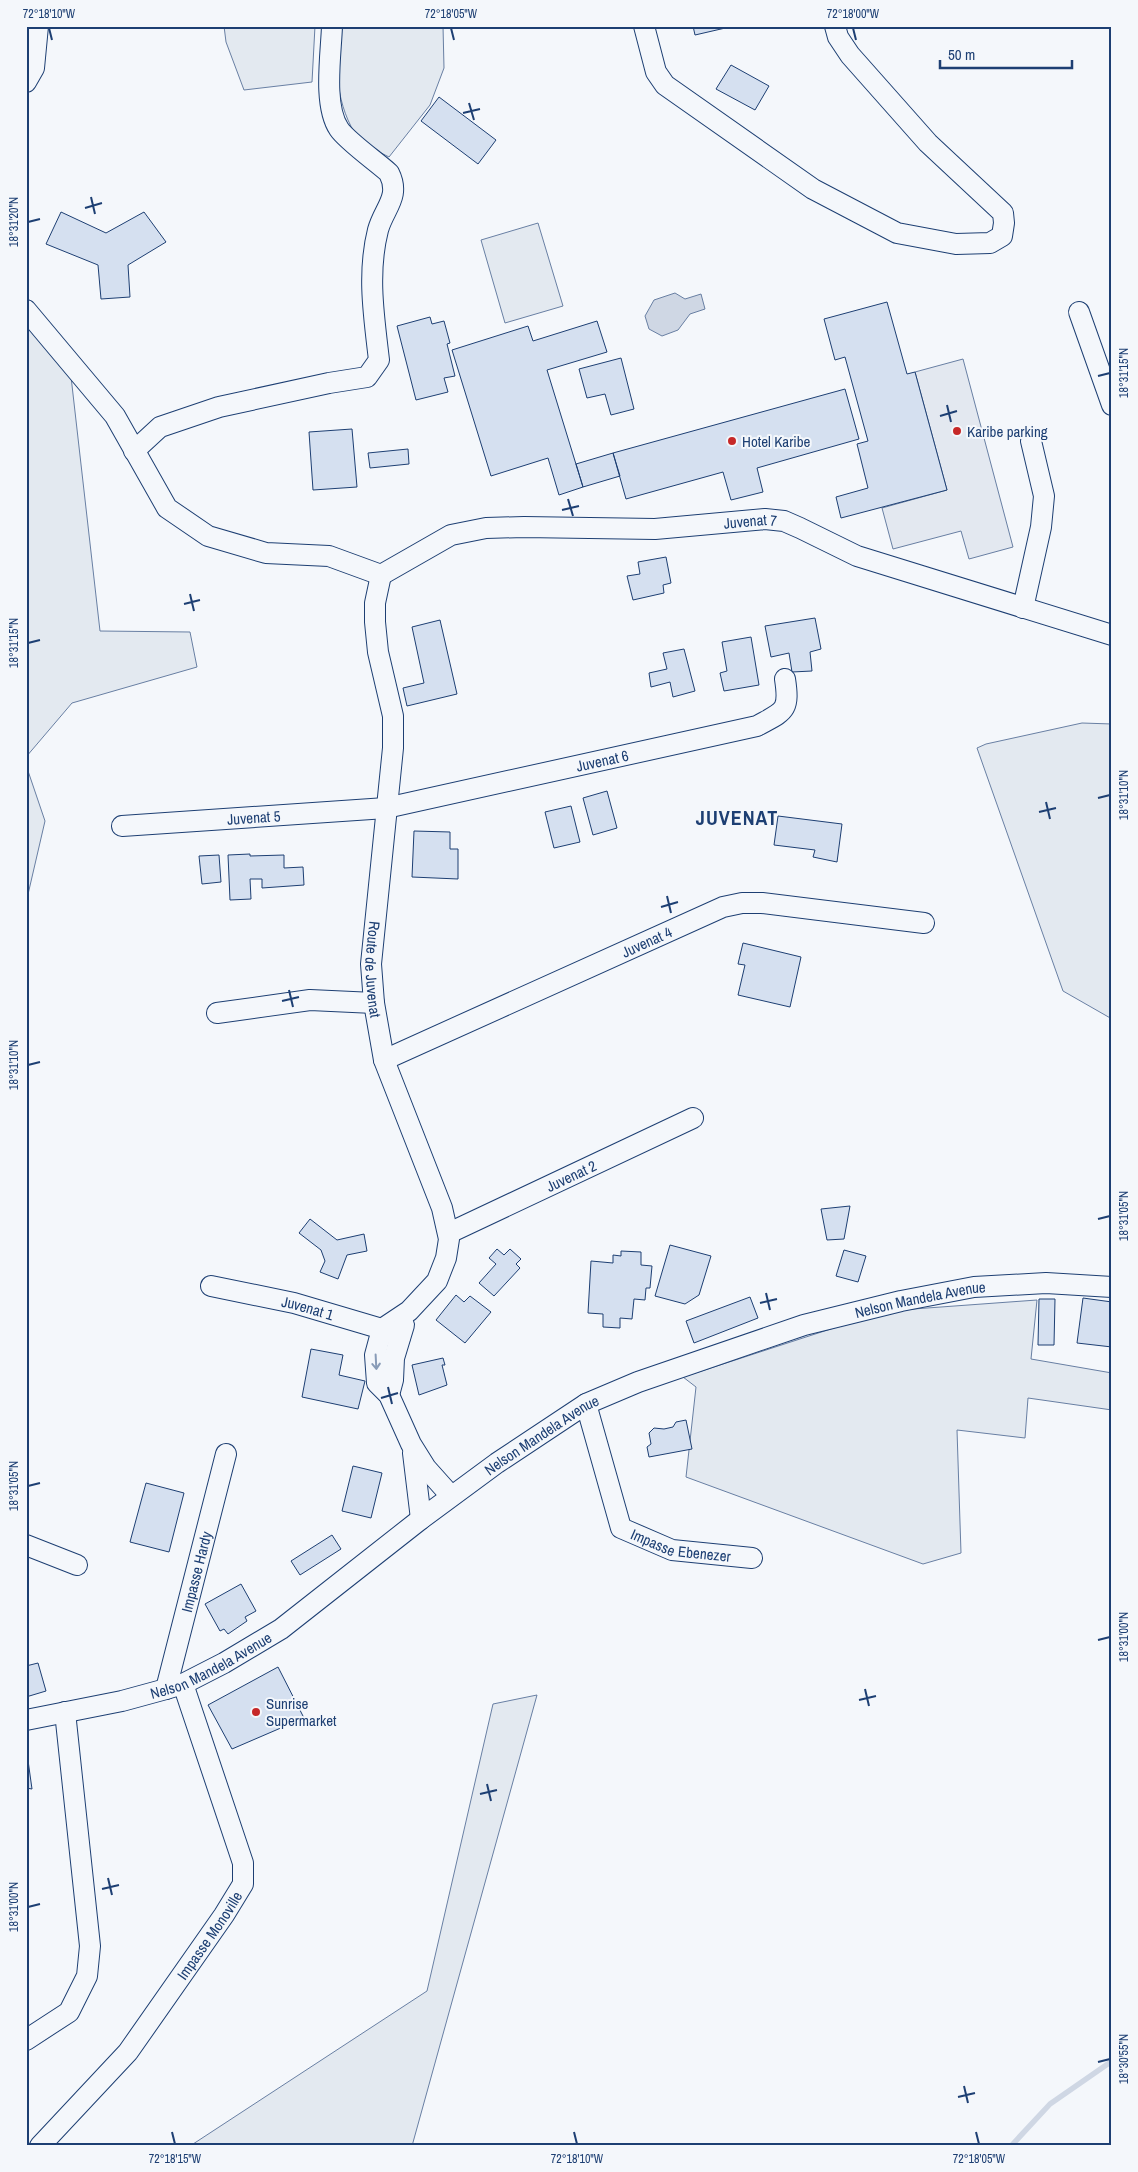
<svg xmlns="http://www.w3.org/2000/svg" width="1138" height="2172" viewBox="0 0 1138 2172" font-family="'Archivo Narrow',sans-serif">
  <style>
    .green { fill: #e3e9f0; stroke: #687fa3 }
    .parking { fill: #e3e8f0; stroke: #687fa3 }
    .water { fill: #cfd7e4; stroke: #687fa3 }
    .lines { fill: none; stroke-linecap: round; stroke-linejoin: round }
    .stream { stroke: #cfd7e4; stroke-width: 5.5 }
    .building { fill: #d5e0f0; stroke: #1d3f73 }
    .minor-casing { stroke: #1d3f73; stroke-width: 22 }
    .minor { stroke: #f4f7fb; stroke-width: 20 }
    .oneway { stroke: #889bb7 }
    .ticks { fill: none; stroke: #1d3f73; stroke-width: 2 }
    .poi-dot { fill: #c62828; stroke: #f4f7fb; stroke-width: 2 }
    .labels { text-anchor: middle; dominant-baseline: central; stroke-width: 4; stroke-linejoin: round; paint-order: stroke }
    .poi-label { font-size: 15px; fill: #1d3f73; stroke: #f4f7fb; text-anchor: start }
    .street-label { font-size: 15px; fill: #1d3f73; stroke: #f4f7fb }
    .district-label { font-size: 20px; font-weight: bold; letter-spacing: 1px; fill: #1d3f73; stroke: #f4f7fb }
    .neatline { fill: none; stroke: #1d3f73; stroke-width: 2 }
    .ticks-label { font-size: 12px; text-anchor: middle; fill: #1d3f73 }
  </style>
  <rect width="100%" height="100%" fill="#f4f7fb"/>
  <path class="green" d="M 224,26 L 315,26 L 312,82 L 244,90 L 226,42 Z
    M 334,26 L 443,26 L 444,68 L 430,105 L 389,157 C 380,152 365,147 359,139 C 335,107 336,64 334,26 Z
    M 538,223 L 563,306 L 505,323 L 481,240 Z
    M 26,321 L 69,359 L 100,631 L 190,632 L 197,667 L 72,703 L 26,757 Z
    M 1082,723 L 1112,724 L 1112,1019 L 1063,991 L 977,748 L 986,744 Z
    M 26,765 L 45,821 L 26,903 Z
    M 1037,1300 L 1031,1359 L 1112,1373 L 1112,1410 L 1028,1398 L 1025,1438 L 957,1430 L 961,1553 L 923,1564 L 686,1477 L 696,1387 L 683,1377 L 886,1311 Z
    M 537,1695 L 412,2146 L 190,2146 L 427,1991 L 493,1704 Z"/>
  <path class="parking" d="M 963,359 L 1013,547 L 969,559 L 961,531 L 893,549 L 882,508 L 947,490 L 915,372 Z"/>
  <path class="water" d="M 675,293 L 685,299 L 701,294 L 705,309 L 690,314 L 678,330 L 662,336 L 649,329 L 645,316 L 654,300 Z"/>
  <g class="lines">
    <path class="stream" d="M 1011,2146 L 1050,2104 L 1112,2061"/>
  </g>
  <path class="building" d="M 693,26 L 734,26 L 695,35 Z
    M 731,65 L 769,86 L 755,110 L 716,89 Z
    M 439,97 L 496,140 L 478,164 L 421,121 Z
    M 61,212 L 106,233 L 144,212 L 166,242 L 128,265 L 130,297 L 101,299 L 98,265 L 46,244 Z
    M 887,302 L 907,374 L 915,372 L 947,490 L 841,518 L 836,497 L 868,488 L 857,444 L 868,441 L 845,357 L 835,360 L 824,319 Z
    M 430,317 L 432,324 L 444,321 L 450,343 L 447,344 L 455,376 L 444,378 L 448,392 L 416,400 L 397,326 Z
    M 597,321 L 607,352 L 547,370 L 583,487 L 559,495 L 548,458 L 491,476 L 452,350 L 528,326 L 533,341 Z
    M 621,358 L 634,409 L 611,415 L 605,394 L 587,398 L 579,369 Z
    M 845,389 L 859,439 L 757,468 L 763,492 L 731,500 L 723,472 L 626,499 L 613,453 Z
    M 352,429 L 357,487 L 313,490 L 309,432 Z
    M 408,449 L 409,464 L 370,468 L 368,453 Z
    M 613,453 L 620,476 L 583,487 L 576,464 Z
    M 666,557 L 671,583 L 663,585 L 664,593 L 633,600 L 627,576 L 640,574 L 638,562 Z
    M 815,618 L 821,649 L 810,652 L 812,671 L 792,672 L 789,653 L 771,657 L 765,626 Z
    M 440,620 L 457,694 L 407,706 L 403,688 L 424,683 L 412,627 Z
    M 751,637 L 759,685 L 724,691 L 720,673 L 727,671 L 722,642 Z
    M 684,649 L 695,691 L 673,697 L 670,682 L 651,687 L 649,673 L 667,669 L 663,653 Z
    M 607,791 L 617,828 L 593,835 L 583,798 Z
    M 571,806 L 580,842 L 554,848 L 545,812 Z
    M 778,816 L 842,824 L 837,862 L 813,857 L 815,850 L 774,845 Z
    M 414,831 L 450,832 L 450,849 L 458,849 L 458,879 L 412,877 Z
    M 250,854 L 250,856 L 284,855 L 284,868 L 303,867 L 304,885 L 262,888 L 262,879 L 250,879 L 251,899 L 230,900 L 228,855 Z
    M 219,855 L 221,882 L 202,884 L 199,856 Z
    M 743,943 L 801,957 L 790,1007 L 738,995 L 745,965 L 738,964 Z
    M 850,1206 L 844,1239 L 827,1240 L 821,1209 Z
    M 310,1219 L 337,1240 L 364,1234 L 367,1251 L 347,1255 L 338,1279 L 320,1272 L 325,1261 L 321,1250 L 299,1233 Z
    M 670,1245 L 711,1256 L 699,1295 L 685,1304 L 655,1296 Z
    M 497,1249 L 504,1255 L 510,1249 L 521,1259 L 516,1264 L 520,1268 L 494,1296 L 479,1283 L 496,1264 L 489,1258 Z
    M 844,1250 L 866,1256 L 858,1282 L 836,1276 Z
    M 621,1251 L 641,1252 L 641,1265 L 652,1266 L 650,1288 L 646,1288 L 645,1300 L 634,1299 L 632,1319 L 620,1318 L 620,1328 L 603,1327 L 603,1314 L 588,1313 L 591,1261 L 613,1263 L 613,1255 L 621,1256 Z
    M 456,1295 L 464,1302 L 470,1296 L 491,1312 L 465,1343 L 436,1320 Z
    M 750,1297 L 758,1318 L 694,1343 L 686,1321 Z
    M 1083,1298 L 1112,1302 L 1112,1347 L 1077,1343 Z
    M 1039,1299 L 1055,1299 L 1054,1345 L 1038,1345 Z
    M 311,1349 L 343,1355 L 339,1375 L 365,1381 L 358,1409 L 302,1397 Z
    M 443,1358 L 445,1365 L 442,1365 L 447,1385 L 419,1395 L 412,1365 Z
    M 686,1420 L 692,1449 L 649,1457 L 647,1447 L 651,1444 L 649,1433 L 654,1428 L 664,1429 L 673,1427 L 676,1422 Z
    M 353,1466 L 382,1473 L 371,1518 L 342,1511 Z
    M 146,1483 L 184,1493 L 169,1552 L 130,1542 Z
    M 332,1535 L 341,1549 L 300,1575 L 291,1561 Z
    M 241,1584 L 256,1611 L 245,1617 L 247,1621 L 228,1634 L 224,1629 L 220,1631 L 205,1604 Z
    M 38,1663 L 46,1691 L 26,1697 L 26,1666 Z
    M 278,1667 L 304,1718 L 232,1749 L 208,1705 Z
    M 26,1746 L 32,1789 L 26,1788 Z"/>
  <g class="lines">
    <defs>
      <g id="minor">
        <path d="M 644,26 L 656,72 L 665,85 L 813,189 L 897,233 L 956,244 L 990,243 L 1002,236 L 1004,223 L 1003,213 L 928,143 L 850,55 L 838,37 L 835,26"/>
        <path d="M 26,82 L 34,68 L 38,26"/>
        <path d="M 26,310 L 115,416 L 167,508 L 208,536 L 266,553 L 329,556 L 381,575"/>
        <path d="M 1079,312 L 1112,405"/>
        <path d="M 134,451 L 160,427 L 219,407 L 329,383 L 367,377 L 379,360 C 374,317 367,273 378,230 C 384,208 401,197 389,173 C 377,162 347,141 339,129 C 323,105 331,55 332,26"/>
        <path id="s1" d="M 381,575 L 375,603 L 375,622 L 378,652 L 393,716 L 393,748 L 371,964 L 374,1003 L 384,1060 L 442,1208 L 449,1239 L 446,1258 L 437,1281 L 409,1311 L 382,1329 L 375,1355 L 377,1383 L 389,1395 L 411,1444 L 426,1468 L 451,1496"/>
        <path id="s2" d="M 381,575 L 451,535 L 486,528 L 524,527 L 655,529 L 765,519 L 784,521 L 800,528 L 857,556 L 1112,635"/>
        <path d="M 1023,608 L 1041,527 L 1044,496 L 1031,441"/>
        <path id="s3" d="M 122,826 L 386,808 L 757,726 C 784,711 790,712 785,679"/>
        <path d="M 217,1013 L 310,1000 L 374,1003"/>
        <path id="s4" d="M 384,1060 L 723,907 L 742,903 L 762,903 L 924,923"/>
        <path id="s5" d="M 449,1233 L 693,1118"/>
        <path id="s6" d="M 211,1286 L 294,1303 L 382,1329 L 400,1337"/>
        <path d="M 389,1395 L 393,1380 L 394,1358 L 404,1325"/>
        <path id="s7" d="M 586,1404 L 621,1528 L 672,1550 L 752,1558"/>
        <path d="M 413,1453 L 421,1519"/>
        <path d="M 26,1545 L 77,1565"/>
        <path id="s8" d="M 166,1689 L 226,1454"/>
        <path id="s9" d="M 26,1720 L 122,1701 L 166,1689 L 183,1684 L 224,1663 L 281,1629 L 421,1519 L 497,1463 L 586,1404 L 638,1382 L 804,1325 L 901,1301 L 974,1287 L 1046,1283 L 1112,1287"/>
        <path d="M 26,2040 L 69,2012 L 87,1976 L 90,1946 L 65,1712"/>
        <path id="s10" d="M 40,2146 L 128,2052 L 224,1915 L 243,1884 L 243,1863 L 183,1684"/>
      </g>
    </defs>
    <use href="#minor" class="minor-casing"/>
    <use href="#minor" class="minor"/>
  </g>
  <defs><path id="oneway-shaft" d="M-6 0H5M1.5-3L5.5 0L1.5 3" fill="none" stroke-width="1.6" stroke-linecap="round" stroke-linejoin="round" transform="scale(1.25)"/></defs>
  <use class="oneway" href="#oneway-shaft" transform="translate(376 1362) rotate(87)"/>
  <path class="ticks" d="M 49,28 L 52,40M 451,28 L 454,40M 853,28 L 856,40M 469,103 L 474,120M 463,113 L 480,109M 91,197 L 95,214M 85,208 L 102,203M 28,222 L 40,219M 1098,376 L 1110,373M 947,405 L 951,422M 940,416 L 957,411M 568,499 L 573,516M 562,510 L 579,506M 190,594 L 194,611M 184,604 L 200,600M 28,643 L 40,640M 1098,798 L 1110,795M 1046,802 L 1050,819M 1039,812 L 1056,808M 667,896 L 671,913M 661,907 L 678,902M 289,990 L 293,1007M 282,1001 L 299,997M 28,1065 L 40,1062M 1098,1219 L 1110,1216M 766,1293 L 770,1310M 760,1303 L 777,1299M 388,1387 L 392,1404M 381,1398 L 398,1393M 28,1486 L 40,1483M 1098,1640 L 1110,1637M 865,1689 L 869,1706M 859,1700 L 876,1696M 487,1784 L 491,1801M 480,1794 L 497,1790M 108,1878 L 112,1895M 102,1889 L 119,1885M 28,1907 L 40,1904M 1098,2062 L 1110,2059M 964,2086 L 968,2103M 958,2097 L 975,2093M 172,2132 L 175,2144M 574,2132 L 577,2144M 976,2132 L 979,2144"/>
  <g class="poi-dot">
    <circle cx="957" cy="431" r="5"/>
    <circle cx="732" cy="441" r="5"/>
    <circle cx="256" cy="1712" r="5"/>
  </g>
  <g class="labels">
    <g class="poi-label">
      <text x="967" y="431">Karibe parking</text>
      <text x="742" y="441">Hotel Karibe</text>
      <text x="266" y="1703">Sunrise<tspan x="266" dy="17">Supermarket</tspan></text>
    </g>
    <g class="street-label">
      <text stroke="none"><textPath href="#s2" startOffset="381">Juvenat 7</textPath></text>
      <text stroke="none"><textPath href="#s3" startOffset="486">Juvenat 6</textPath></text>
      <text stroke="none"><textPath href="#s3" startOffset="132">Juvenat 5</textPath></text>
      <text stroke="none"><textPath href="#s4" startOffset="288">Juvenat 4</textPath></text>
      <text stroke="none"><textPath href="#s1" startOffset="398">Route de Juvenat</textPath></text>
      <text stroke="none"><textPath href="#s5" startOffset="135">Juvenat 2</textPath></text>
      <text stroke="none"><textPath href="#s9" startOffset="1004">Nelson Mandela Avenue</textPath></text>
      <text stroke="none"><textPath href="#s6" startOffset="99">Juvenat 1</textPath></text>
      <text stroke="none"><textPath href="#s9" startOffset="599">Nelson Mandela Avenue</textPath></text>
      <text stroke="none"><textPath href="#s7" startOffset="192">Impasse Ebenezer</textPath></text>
      <text stroke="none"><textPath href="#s8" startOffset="121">Impasse Hardy</textPath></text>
      <text stroke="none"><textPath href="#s9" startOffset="194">Nelson Mandela Avenue</textPath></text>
      <text stroke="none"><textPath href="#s10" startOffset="271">Impasse Monoville</textPath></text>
    </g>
    <g class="district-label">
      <text x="737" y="817">JUVENAT</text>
    </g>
  </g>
  <rect width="1138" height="2172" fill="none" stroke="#f4f7fb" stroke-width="55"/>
  <path d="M940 60v8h132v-8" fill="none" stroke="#1d3f73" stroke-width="2.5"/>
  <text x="948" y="60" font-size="15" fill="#1d3f73" stroke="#f4f7fb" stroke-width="4" paint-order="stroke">50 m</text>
  <rect x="28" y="28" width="1082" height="2116" class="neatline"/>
  <g class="ticks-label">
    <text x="49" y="18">72°18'10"W</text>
    <text x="451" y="18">72°18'05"W</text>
    <text x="853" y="18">72°18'00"W</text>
    <text transform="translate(14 222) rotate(-90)" y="4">18°31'20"N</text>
    <text transform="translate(1124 373) rotate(-90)" y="4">18°31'15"N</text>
    <text transform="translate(14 643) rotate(-90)" y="4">18°31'15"N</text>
    <text transform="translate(1124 795) rotate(-90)" y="4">18°31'10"N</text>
    <text transform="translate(14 1065) rotate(-90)" y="4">18°31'10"N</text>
    <text transform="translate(1124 1216) rotate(-90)" y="4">18°31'05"N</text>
    <text transform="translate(14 1486) rotate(-90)" y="4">18°31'05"N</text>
    <text transform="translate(1124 1637) rotate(-90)" y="4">18°31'00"N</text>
    <text transform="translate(14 1907) rotate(-90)" y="4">18°31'00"N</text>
    <text transform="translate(1124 2059) rotate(-90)" y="4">18°30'55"N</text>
    <text x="175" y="2163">72°18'15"W</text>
    <text x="577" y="2163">72°18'10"W</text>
    <text x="979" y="2163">72°18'05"W</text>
  </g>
</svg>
